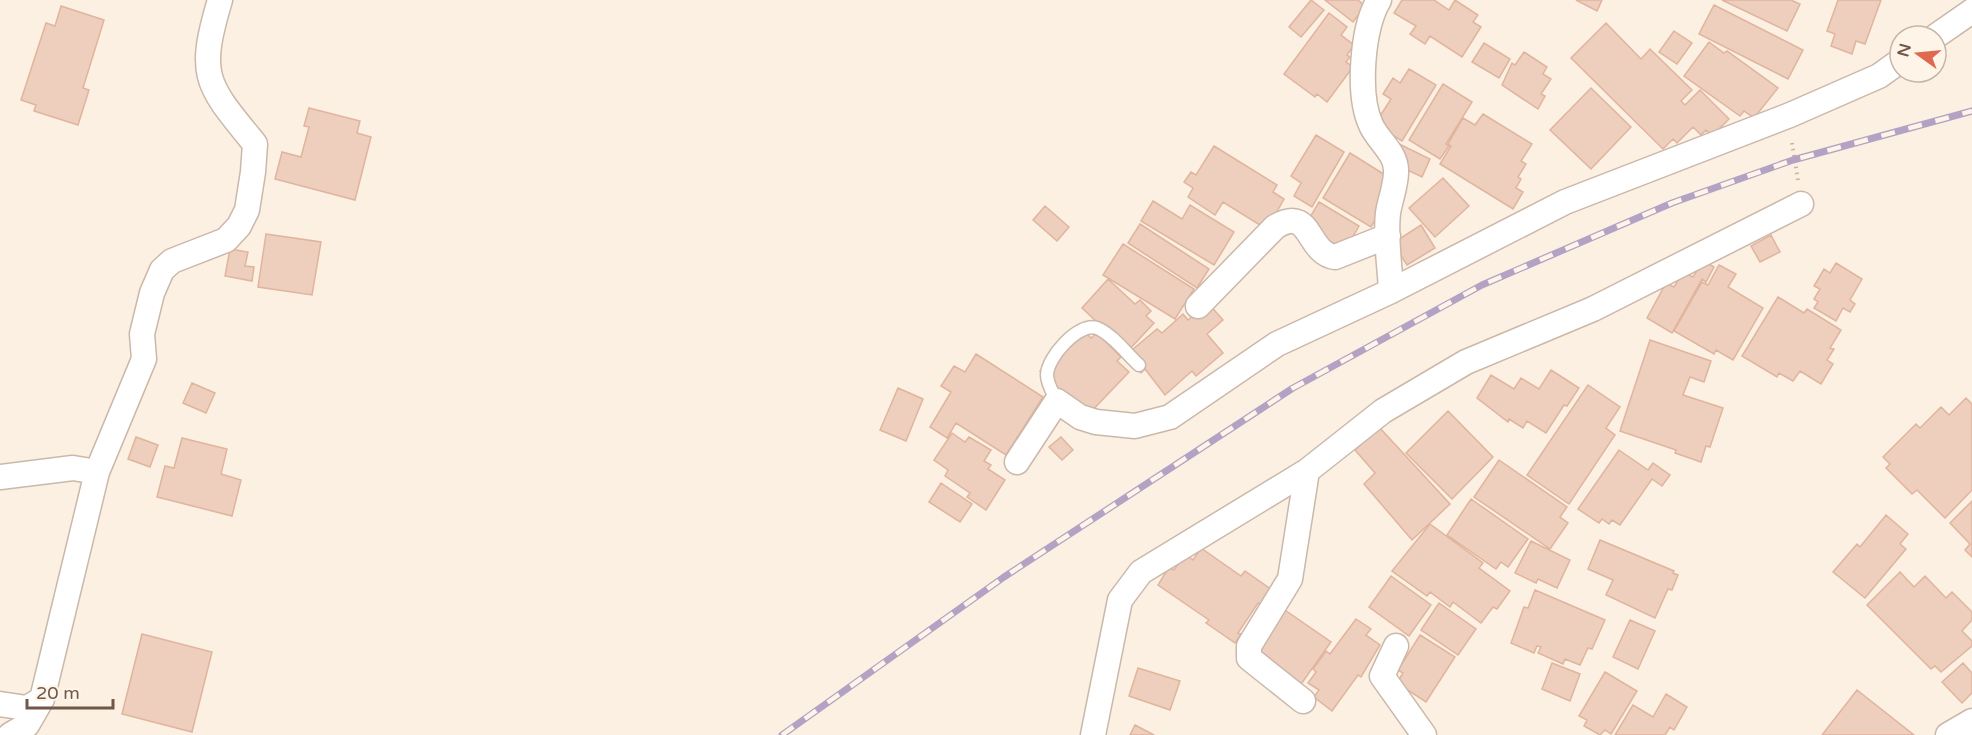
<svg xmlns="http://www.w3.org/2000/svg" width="1972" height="735" viewBox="0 0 1972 735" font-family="'Varela Round',sans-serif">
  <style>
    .building { fill: #eecebc; stroke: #e0b49d; stroke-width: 1.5 }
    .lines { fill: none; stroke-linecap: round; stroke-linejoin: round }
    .service-casing { stroke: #cbb8aa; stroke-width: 15 }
    .minor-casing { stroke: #cbb8aa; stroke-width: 27 }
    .path { stroke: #d3b19f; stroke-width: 4; stroke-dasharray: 1.5 4.5; stroke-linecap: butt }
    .service { stroke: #fff; stroke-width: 12 }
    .minor { stroke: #fff; stroke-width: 24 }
    .rail-casing { stroke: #b3a2c3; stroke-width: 7 }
    .rail { stroke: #fef5e8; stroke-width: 4.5; stroke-dasharray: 14; stroke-linecap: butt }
  </style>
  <rect width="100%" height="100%" fill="#fbf0e2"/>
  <path class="building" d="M 1311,0 L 1324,10 L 1301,37 L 1289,27 Z
    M 1325,0 L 1358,0 L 1365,6 L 1353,22 Z
    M 1402,0 L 1434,0 L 1449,10 L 1455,0 L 1478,15 L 1473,22 L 1481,27 L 1462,57 L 1430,36 L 1425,44 L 1410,34 L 1416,26 L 1394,13 Z
    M 1576,0 L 1602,0 L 1597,11 Z
    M 1722,0 L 1791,0 L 1800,4 L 1787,31 Z
    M 1838,0 L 1881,0 L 1865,44 L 1856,41 L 1852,54 L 1831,46 L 1835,34 L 1827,31 Z
    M 1714,5 L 1803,50 L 1788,79 L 1699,34 Z
    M 61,6 L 104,20 L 83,88 L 89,90 L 78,125 L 34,111 L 36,105 L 21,100 L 46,23 L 55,26 Z
    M 1329,13 L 1347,27 L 1341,35 L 1354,45 L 1347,55 L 1350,57 L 1346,62 L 1353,67 L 1327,102 L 1317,94 L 1315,97 L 1284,74 Z
    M 1606,23 L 1641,59 L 1650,49 L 1692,90 L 1681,101 L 1685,105 L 1700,90 L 1729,119 L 1712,136 L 1706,130 L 1701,135 L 1693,127 L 1677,143 L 1673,139 L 1663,149 L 1571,58 Z
    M 1674,31 L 1692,43 L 1677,64 L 1659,52 Z
    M 1709,42 L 1724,53 L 1727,51 L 1778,88 L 1754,118 L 1744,111 L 1740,116 L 1684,76 Z
    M 1484,43 L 1510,59 L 1499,78 L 1472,62 Z
    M 1524,52 L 1547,67 L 1543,74 L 1551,79 L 1541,94 L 1545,96 L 1538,109 L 1502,85 L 1512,63 L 1515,65 Z
    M 1409,69 L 1436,85 L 1402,141 L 1375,124 L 1391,99 L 1383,94 L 1393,78 L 1400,83 Z
    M 1443,84 L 1472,102 L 1446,144 L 1449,146 L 1440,159 L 1409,140 Z
    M 1591,88 L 1631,127 L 1591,169 L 1550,130 Z
    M 309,108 L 360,121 L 357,133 L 371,137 L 355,200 L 275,179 L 282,152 L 301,157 L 309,127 L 304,126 Z
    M 1483,114 L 1532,144 L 1521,161 L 1526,164 L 1518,177 L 1521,179 L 1516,188 L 1523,192 L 1513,209 L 1440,164 L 1451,146 L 1448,144 L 1463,118 L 1475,125 Z
    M 1316,135 L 1344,152 L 1312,207 L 1294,196 L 1301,183 L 1291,176 Z
    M 1393,141 L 1430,159 L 1422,177 L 1384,159 Z
    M 1214,146 L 1277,185 L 1273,192 L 1284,199 L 1274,217 L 1271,215 L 1263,227 L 1223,202 L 1215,215 L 1188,197 L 1193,188 L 1184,182 L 1191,172 L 1196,175 Z
    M 1350,153 L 1390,178 L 1389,198 L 1371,227 L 1323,198 Z
    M 1443,178 L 1469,206 L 1435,237 L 1409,208 Z
    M 1153,201 L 1182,219 L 1190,205 L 1234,232 L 1214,265 L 1141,221 Z
    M 1319,202 L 1359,226 L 1343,254 L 1303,229 Z
    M 1045,206 L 1069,227 L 1057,241 L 1033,220 Z
    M 1140,224 L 1209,269 L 1197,288 L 1128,243 Z
    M 1421,225 L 1435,248 L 1407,265 L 1393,243 Z
    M 266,234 L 321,242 L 312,295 L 258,287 Z
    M 1771,235 L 1780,252 L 1760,262 L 1751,246 Z
    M 1123,244 L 1194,289 L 1175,319 L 1103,275 Z
    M 230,249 L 248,252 L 245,266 L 254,267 L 252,281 L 225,276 Z
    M 1703,260 L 1714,267 L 1706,282 L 1702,279 L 1672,333 L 1647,318 L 1666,283 L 1674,287 L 1683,272 L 1693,277 Z
    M 1836,263 L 1862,279 L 1850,300 L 1855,304 L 1850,312 L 1843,308 L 1836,321 L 1814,308 L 1818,302 L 1814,299 L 1820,289 L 1814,286 L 1824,269 L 1830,273 Z
    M 1719,265 L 1736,274 L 1728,287 L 1763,308 L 1733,360 L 1716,350 L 1714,354 L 1674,331 L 1702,282 L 1708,285 Z
    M 1108,279 L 1135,304 L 1140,300 L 1151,311 L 1146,316 L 1154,323 L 1128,351 L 1082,308 Z
    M 1778,297 L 1804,313 L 1807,309 L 1841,330 L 1830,348 L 1834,349 L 1827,360 L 1833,364 L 1821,384 L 1800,371 L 1793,381 L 1779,373 L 1777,377 L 1742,356 Z
    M 1208,303 L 1223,320 L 1207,334 L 1223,353 L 1196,376 L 1192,371 L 1165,395 L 1145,369 L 1141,373 L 1126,355 L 1157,329 L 1162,333 L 1183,314 L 1188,320 Z
    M 1085,332 L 1091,338 L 1097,333 L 1121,357 L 1117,361 L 1129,372 L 1085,418 L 1075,411 L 1041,378 L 1043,375 L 1040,371 L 1077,333 Z
    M 1650,340 L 1711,361 L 1704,382 L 1690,377 L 1683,395 L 1723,408 L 1710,447 L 1706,446 L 1701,462 L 1675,453 L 1676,450 L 1620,431 Z
    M 976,354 L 1043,397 L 1006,455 L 956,423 L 947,438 L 930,427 L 951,392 L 941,386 L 954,366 L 965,372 Z
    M 1551,370 L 1579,388 L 1567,406 L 1564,405 L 1546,433 L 1527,421 L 1523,428 L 1509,419 L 1508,422 L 1477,398 L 1491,375 L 1514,389 L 1521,378 L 1539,389 Z
    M 192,383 L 215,393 L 206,413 L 183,403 Z
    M 1588,385 L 1620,407 L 1606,428 L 1615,435 L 1569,504 L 1527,475 Z
    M 898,388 L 923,399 L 906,441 L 880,430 Z
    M 1966,398 L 1972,404 L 1972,490 L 1945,518 L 1917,490 L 1912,494 L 1886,468 L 1890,464 L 1883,457 L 1916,424 L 1920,428 L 1941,407 L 1949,415 Z
    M 1448,411 L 1493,457 L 1452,499 L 1406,453 Z
    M 1379,427 L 1450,504 L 1412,540 L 1364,484 L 1375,473 L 1355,450 Z
    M 952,433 L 965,442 L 969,437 L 991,450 L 984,461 L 991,465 L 988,469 L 1005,480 L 986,510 L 967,497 L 970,493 L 945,476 L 948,470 L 934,460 Z
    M 136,437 L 158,445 L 150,467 L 128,459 Z
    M 1061,437 L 1073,450 L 1062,460 L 1049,447 Z
    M 182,438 L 227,449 L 221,474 L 241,480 L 232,516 L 157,497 L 165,466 L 174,468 Z
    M 1619,450 L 1648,470 L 1653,463 L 1670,475 L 1662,486 L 1652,479 L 1620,525 L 1612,520 L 1609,524 L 1602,519 L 1599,523 L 1578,509 Z
    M 1499,460 L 1567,507 L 1560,517 L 1568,523 L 1550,549 L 1474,497 Z
    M 941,483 L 972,504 L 960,522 L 929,502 Z
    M 1471,499 L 1528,539 L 1508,567 L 1501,562 L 1496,569 L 1447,535 Z
    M 1972,501 L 1972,557 L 1965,550 L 1970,544 L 1950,523 Z
    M 1886,515 L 1908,534 L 1900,544 L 1906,549 L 1865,598 L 1833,572 L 1857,544 L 1860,547 Z
    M 1430,524 L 1483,563 L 1479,568 L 1510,591 L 1497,609 L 1493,607 L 1481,623 L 1453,602 L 1450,607 L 1430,592 L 1427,596 L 1392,571 Z
    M 1600,540 L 1674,571 L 1673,573 L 1678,575 L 1672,590 L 1668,589 L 1655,618 L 1606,595 L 1613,580 L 1588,569 Z
    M 1531,541 L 1570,560 L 1557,588 L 1538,579 L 1536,583 L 1515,573 Z
    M 1201,548 L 1241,576 L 1245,571 L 1272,590 L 1261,605 L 1258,603 L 1238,633 L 1241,634 L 1235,643 L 1206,623 L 1209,620 L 1158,585 L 1169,567 L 1174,570 L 1185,554 L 1193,560 Z
    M 1900,572 L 1914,587 L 1925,576 L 1946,598 L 1952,592 L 1972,612 L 1972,620 L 1962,631 L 1972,641 L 1972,646 L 1941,672 L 1935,666 L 1931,669 L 1867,605 Z
    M 1391,576 L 1431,605 L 1409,636 L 1369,607 Z
    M 1535,590 L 1605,620 L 1592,649 L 1588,648 L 1580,665 L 1565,659 L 1563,664 L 1538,653 L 1541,647 L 1537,646 L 1534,653 L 1511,643 L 1524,607 L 1528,608 Z
    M 1439,603 L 1476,629 L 1458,655 L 1421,630 Z
    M 1282,608 L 1331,642 L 1299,687 L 1251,653 Z
    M 1356,619 L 1371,629 L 1366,635 L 1380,645 L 1361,677 L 1358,675 L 1332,711 L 1314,697 L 1319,690 L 1308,683 L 1316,672 L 1313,669 L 1326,651 L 1330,654 Z
    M 1630,620 L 1655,631 L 1638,669 L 1613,657 Z
    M 142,634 L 212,652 L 192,732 L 122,714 Z
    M 1420,635 L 1455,657 L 1426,702 L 1397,683 L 1403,673 L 1398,670 Z
    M 1552,663 L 1580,674 L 1570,701 L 1542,689 Z
    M 1963,663 L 1972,673 L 1972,693 L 1962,703 L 1942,682 Z
    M 1138,668 L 1180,681 L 1170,710 L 1129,696 Z
    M 1605,672 L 1637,691 L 1611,734 L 1605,730 L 1600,735 L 1584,726 L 1587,720 L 1579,716 Z
    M 1857,690 L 1914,735 L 1822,735 Z
    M 1666,694 L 1687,707 L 1674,730 L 1670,727 L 1665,735 L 1615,735 L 1633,705 L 1653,717 Z
    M 1135,725 L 1154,735 L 1130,735 Z"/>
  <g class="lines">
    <defs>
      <path id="service" d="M 1057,401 C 1053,393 1047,384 1047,375 C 1047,358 1078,322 1097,328 C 1112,334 1127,354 1139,365"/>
      <path id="minor" d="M 1379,0 C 1362,27 1357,95 1371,125 C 1378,141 1397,153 1396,172 C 1396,186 1390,200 1388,213 C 1385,238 1390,266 1391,291
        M 1936,36 L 1972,11
        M 1198,306 L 1275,227 C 1312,204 1306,253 1335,257 L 1388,236
        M 1017,462 L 1057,401 L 1080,417 L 1096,422 L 1135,426 L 1170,417 L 1277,344 L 1391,291 L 1565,202 L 1790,115 L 1879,76 L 1900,61
        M 0,477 L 73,468 L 97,472
        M 1396,646 L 1382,676 L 1424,735
        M 1303,701 L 1249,658 L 1249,646 L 1290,579 L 1307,471
        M 0,704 L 27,708 L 42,699
        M 10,735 L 27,725 L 42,699 L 97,472 L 144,359 L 142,334 L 152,293 L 162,270 L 172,261 L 226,240 L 239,226 L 247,210 L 253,172 L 255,144 C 206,84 197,77 220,0
        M 1093,735 L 1120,600 L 1141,572 L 1307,471 L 1383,411 L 1466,362 L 1593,309 L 1801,204
        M 1948,735 L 1972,721"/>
    </defs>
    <use href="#service" class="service-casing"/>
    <use href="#minor" class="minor-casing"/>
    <path class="path" d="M 1792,143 L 1798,180"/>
    <use href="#service" class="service"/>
    <use href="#minor" class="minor"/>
    <defs>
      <path id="rail" d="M 782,735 L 1004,577 L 1293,388 L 1482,285 L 1672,203 L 1793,160 L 1972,111"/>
    </defs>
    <use href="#rail" class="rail-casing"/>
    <use href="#rail" class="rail"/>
  </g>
  <g transform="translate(1918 54) rotate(285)"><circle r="28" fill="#fef5e8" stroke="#c6b6a9" stroke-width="1.5"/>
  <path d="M0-4.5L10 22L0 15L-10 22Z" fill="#de694e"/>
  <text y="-9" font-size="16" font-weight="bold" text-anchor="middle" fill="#71574a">N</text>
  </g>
  <path d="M27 699v9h86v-9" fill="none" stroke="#71574a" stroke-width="3"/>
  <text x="36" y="699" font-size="18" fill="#71574a" stroke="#fef5e8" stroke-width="4.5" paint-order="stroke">20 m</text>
</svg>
